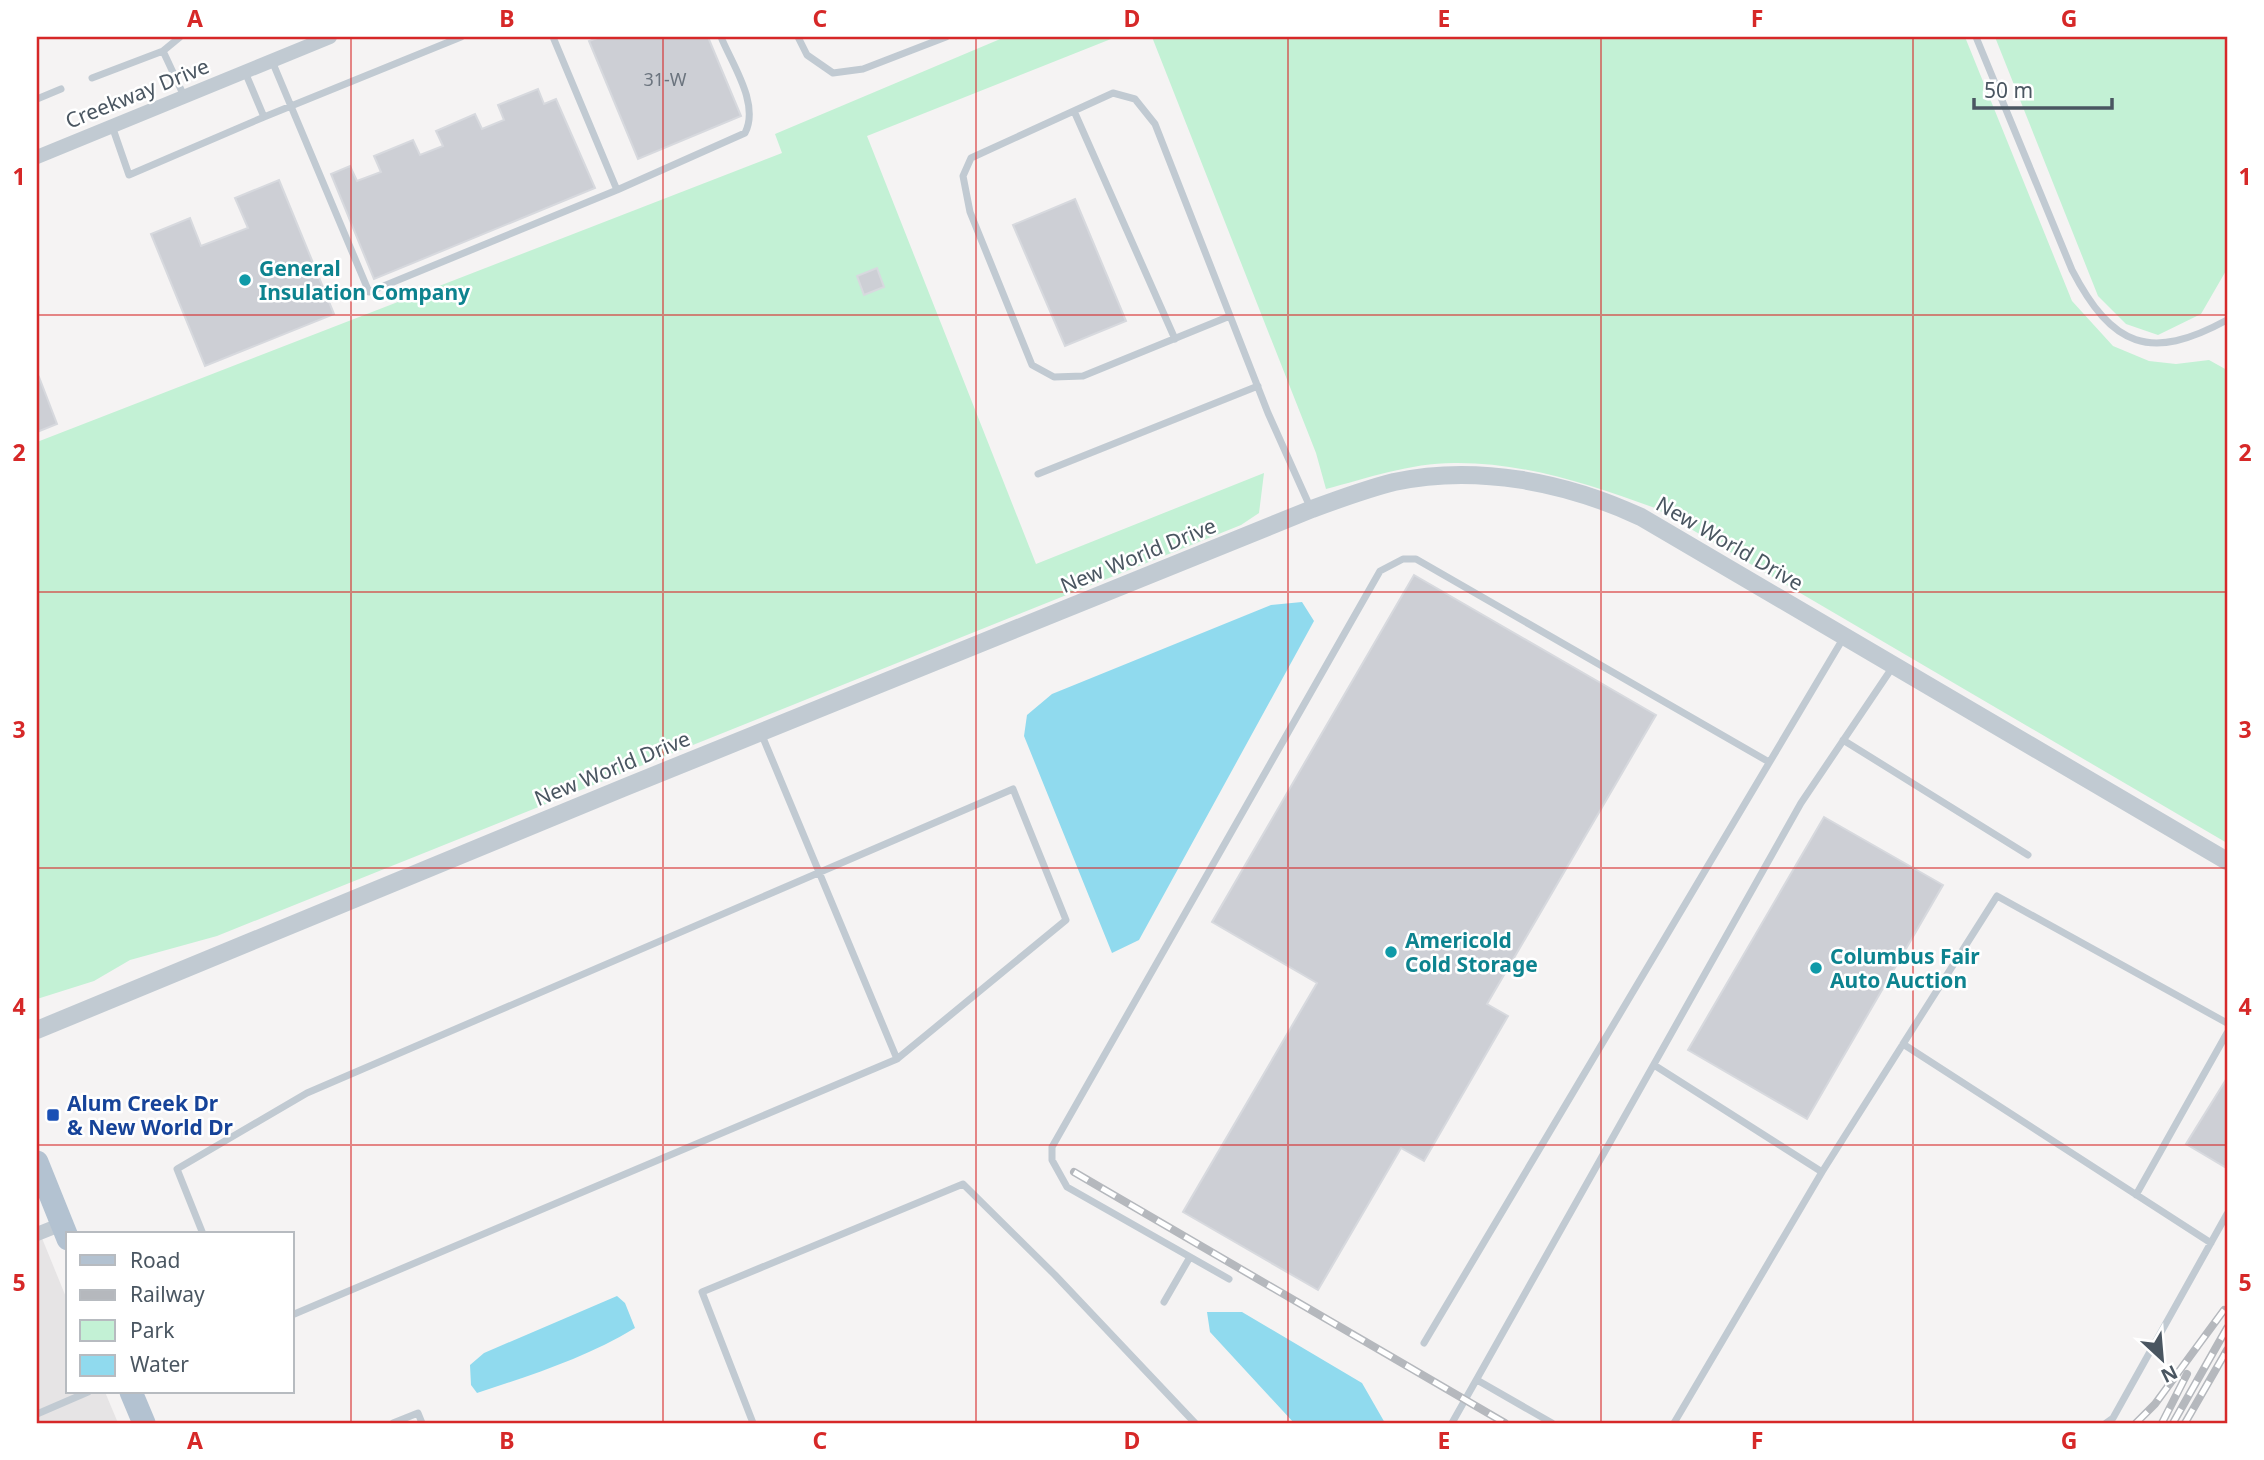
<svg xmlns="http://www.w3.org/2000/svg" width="2264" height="1460" viewBox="0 0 2264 1460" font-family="'Noto Sans',sans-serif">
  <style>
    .education { fill: #e6e4e5 }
    .green { fill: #c3f1d5 }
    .water { fill: #90daee }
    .building { fill: #cdcfd5; stroke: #d7d9de; stroke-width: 2 }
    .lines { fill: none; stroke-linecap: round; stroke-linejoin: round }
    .service { stroke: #c1cad2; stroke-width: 7 }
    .minor { stroke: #c1cad2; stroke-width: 14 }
    .tertiary { stroke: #c1cad2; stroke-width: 18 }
    .primary { stroke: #b3c2d1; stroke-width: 23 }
    .rail-casing { stroke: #b5b8bd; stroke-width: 8 }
    .rail { stroke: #fff; stroke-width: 5; stroke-dasharray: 16; stroke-linecap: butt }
    .grid { fill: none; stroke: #d62828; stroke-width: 2; stroke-opacity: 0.55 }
    .culture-dot { fill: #0f9aa8; stroke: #fff; stroke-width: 2.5 }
    .transit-dot { fill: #1a4fb4; stroke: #fff; stroke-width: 2.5 }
    .labels { text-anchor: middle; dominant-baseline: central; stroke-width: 5; stroke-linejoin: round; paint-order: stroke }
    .number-label { font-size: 18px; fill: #6b747e }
    .street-label { font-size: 21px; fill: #4a5661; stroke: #fff }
    .culture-label { font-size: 21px; font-weight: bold; fill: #0d838f; stroke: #fff; text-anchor: start }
    .transit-label { font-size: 21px; font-weight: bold; fill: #164399; stroke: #fff; text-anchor: start }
    .neatline { fill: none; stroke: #d62828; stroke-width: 2.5 }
    .grid-label { font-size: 23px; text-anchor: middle; font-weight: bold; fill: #d62828 }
  </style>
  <rect width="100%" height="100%" fill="#f5f3f3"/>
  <path class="education" d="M 37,1226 L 68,1302 L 68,1392 L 105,1392 L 118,1423 L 37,1423 Z"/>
  <path class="green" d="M 1005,37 L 1116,37 L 867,136 L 1036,564 L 1264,473 L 1259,513 L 1241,525 L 217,936 L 130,960 L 94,981 L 37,999 L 37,442 L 782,153 L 775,134 Z
    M 1152,37 L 1965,37 L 2072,301 L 2113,346 L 2149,361 L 2176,364 L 2209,360 L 2227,370 L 2227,843 L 1655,508 C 1591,485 1526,463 1458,463 C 1413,462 1368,478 1326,489 L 1316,453 Z
    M 1995,37 L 2227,37 L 2227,269 L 2201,314 L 2158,335 L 2126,324 L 2098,296 Z"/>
  <path class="water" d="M 1302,602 L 1314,621 L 1139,940 L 1112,953 L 1024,736 L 1027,715 L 1052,694 L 1271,605 Z
    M 617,1296 L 625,1303 L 635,1328 C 586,1358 531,1375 477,1393 L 471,1385 L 470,1365 L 484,1353 Z
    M 1207,1312 L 1242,1312 L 1362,1383 L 1385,1423 L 1294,1423 L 1210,1332 Z"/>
  <path class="building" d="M 600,37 L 708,37 L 741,116 L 638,159 L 589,41 Z
    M 538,89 L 544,104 L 556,99 L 595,188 L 374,279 L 331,174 L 350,166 L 357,181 L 381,172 L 374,156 L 413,140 L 420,155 L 443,146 L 436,131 L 475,114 L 482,129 L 504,120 L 498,105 Z
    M 279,180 L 334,314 L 205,366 L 151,234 L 190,218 L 201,246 L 248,228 L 235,198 Z
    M 1075,199 L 1126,321 L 1065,346 L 1013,225 Z
    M 877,268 L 884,287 L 864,295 L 857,276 Z
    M 39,377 L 57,424 L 37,432 L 37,378 Z
    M 1414,575 L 1656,715 L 1487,1004 L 1508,1016 L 1424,1161 L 1401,1148 L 1318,1290 L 1183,1212 L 1317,983 L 1212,922 Z
    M 1824,817 L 1943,885 L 1807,1119 L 1688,1050 Z
    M 2227,1078 L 2227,1163 L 2225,1167 L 2186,1144 Z"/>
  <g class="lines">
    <path class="service" d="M 798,37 L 807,55 L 833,73 L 863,69 L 946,37
      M 1976,37 L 2072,270 C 2112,347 2150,362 2227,320
      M 163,51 L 180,37
      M 272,61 L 369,292 L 617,190 L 553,37
      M 92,78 L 163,51 L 184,96
      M 37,99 L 61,89
      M 1074,111 L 1175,339
      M 264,117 L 461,37
      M 112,126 L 129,175 L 264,117 L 245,72
      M 617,190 L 745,133 C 760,104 732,64 721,37
      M 1230,316 L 1083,376 L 1054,377 L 1032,365 L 970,212 L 963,176 L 971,158 L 1113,93 L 1135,99 L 1155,124 L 1268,413 L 1311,509
      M 1038,474 L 1258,386
      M 761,733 L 897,1059
      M 1843,740 L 2028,855
      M 1903,1044 L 1997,896 L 2227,1023
      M 1654,1065 L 1822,1172 L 1903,1044 L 2211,1243
      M 2136,1195 L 2227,1033
      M 203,1234 L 177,1169 L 307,1093 L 1013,789 L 1066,920 L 897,1059 L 292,1315
      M 1229,1279 L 1067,1187 L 1052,1160 L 1052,1147 L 1380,571 L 1403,559 L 1416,559 L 1769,762
      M 1164,1302 L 1190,1257
      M 1424,1343 L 1844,637
      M 1477,1380 L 1552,1423
      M 37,1414 L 88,1392
      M 393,1423 L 418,1413 L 422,1423
      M 753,1423 L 702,1292 L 963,1184 L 1055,1275 L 1195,1423
      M 1452,1423 L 1801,803 L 1894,665
      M 1674,1423 L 1822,1172
      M 2106,1423 L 2113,1418 L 2227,1214"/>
    <path class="minor" d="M 37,157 L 330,37
      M 37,1234 L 62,1224"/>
    <path class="tertiary" d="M 37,1030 L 623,788 L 1312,509 C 1339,499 1366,489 1394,482 C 1476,464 1566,482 1641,517 L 2227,861"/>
    <path class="primary" d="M 37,1162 L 68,1239
      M 131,1392 L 144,1423"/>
    <defs>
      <path id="rail" d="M 1074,1172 L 1505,1423
        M 2136,1423 L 2155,1404 L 2224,1310
        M 2162,1423 L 2187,1374
        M 2173,1423 L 2227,1328
        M 2185,1423 L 2227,1350"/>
    </defs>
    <use href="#rail" class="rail-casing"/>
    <use href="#rail" class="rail"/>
  </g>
  <path class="grid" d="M 351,37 L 351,1423M 663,37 L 663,1423M 976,37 L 976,1423M 1288,37 L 1288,1423M 1601,37 L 1601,1423M 1913,37 L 1913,1423M 37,315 L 2227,315M 37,592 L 2227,592M 37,868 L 2227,868M 37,1145 L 2227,1145"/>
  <g class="culture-dot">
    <circle cx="245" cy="280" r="7"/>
    <circle cx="1391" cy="952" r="7"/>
    <circle cx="1816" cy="968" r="7"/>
  </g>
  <rect class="transit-dot" x="46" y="1108" width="14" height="14" rx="3.5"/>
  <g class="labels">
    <g class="number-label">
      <text x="665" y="79">31-W</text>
    </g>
    <g class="street-label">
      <text transform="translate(137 93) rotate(-22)">Creekway Drive</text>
      <text transform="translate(1730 543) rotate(30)">New World Drive</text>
      <text transform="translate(1138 555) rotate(-22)">New World Drive</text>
      <text transform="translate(612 768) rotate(-22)">New World Drive</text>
    </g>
    <g class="culture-label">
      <text x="259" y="268">General<tspan x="259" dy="24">Insulation Company</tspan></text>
      <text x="1405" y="940">Americold<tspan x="1405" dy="24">Cold Storage</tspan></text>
      <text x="1830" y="956">Columbus Fair<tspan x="1830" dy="24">Auto Auction</tspan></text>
    </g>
    <g class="transit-label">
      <text x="67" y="1103">Alum Creek Dr<tspan x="67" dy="24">&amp; New World Dr</tspan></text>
    </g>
  </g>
  <rect width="2264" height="1460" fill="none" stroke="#ffffff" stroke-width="77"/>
  <rect x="66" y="1232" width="228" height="161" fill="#ffffff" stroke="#b7bbc0" stroke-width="2"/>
  <rect x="80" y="1255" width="35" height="10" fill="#b3c2d1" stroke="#b7bbc0" stroke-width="2"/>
  <text x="130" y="1268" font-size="21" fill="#4a5661">Road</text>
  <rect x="80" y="1290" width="35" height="10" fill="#b5b8bd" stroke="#b7bbc0" stroke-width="2"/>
  <text x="130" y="1302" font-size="21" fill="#4a5661">Railway</text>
  <rect x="80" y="1320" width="35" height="21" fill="#c3f1d5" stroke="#b7bbc0" stroke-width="2"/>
  <text x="130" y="1338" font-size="21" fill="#4a5661">Park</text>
  <rect x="80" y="1355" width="35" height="21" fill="#90daee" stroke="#b7bbc0" stroke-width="2"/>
  <text x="130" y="1372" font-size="21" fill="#4a5661">Water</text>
  <g transform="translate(2162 1359) rotate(154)" stroke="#ffffff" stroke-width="5" paint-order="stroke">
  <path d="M0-5L12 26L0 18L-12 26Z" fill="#4a5661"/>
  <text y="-10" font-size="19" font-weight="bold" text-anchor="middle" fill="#4a5661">N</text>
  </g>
  <path d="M1974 98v10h138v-10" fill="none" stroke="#4a5661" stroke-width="3.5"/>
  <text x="1984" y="98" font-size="21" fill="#4a5661" stroke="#ffffff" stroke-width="5" paint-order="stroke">50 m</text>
  <rect x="38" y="38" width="2188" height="1384" class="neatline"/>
  <g class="grid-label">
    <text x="195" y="27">A</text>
    <text x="507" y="27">B</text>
    <text x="820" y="27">C</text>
    <text x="1132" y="27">D</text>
    <text x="1444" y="27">E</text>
    <text x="1757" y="27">F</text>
    <text x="2069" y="27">G</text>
    <text x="19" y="185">1</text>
    <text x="2245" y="185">1</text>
    <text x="19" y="461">2</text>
    <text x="2245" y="461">2</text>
    <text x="19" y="738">3</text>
    <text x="2245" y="738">3</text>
    <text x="19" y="1015">4</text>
    <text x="2245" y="1015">4</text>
    <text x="19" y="1291">5</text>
    <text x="2245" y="1291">5</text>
    <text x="195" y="1449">A</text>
    <text x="507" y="1449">B</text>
    <text x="820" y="1449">C</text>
    <text x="1132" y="1449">D</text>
    <text x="1444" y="1449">E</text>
    <text x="1757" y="1449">F</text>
    <text x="2069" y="1449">G</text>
  </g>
</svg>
